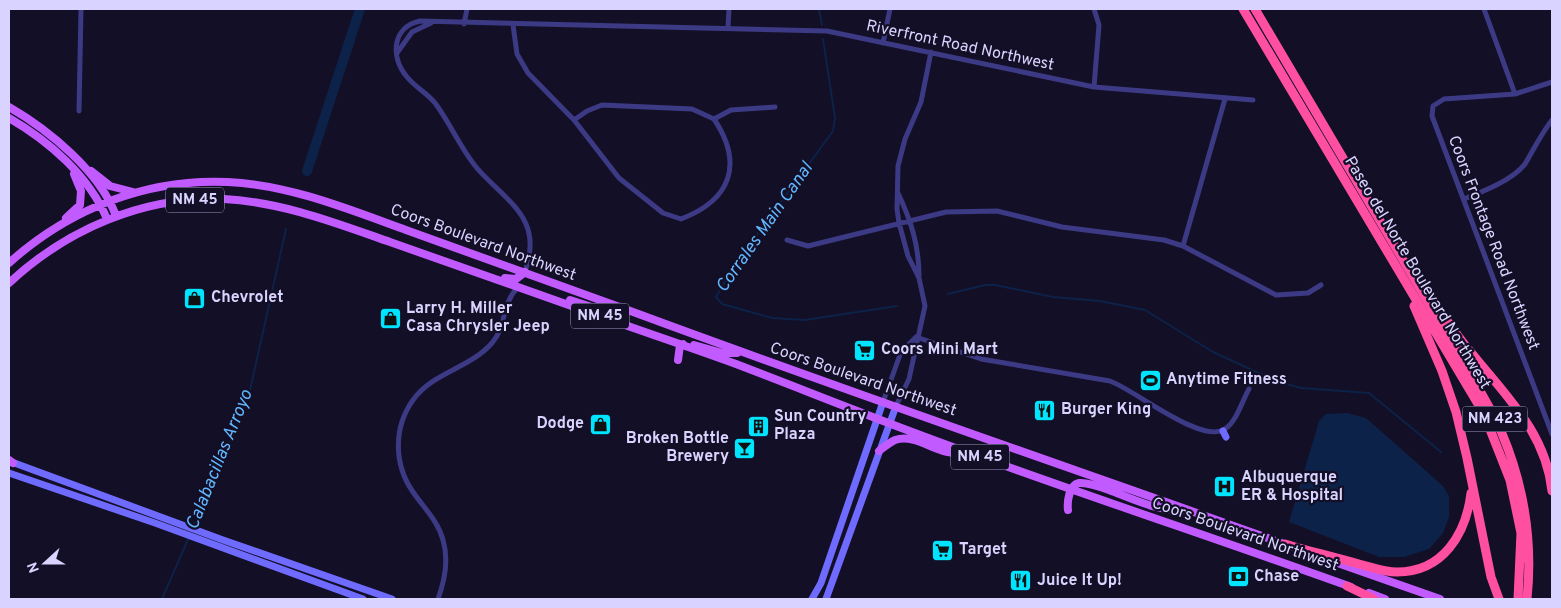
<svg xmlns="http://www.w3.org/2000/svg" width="1561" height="608" viewBox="0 0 1561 608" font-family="Overpass,sans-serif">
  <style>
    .water { fill: #0c2248 }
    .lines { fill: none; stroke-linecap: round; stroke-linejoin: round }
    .stream { stroke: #0c2248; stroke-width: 2 }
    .river { stroke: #0c2248; stroke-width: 10 }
    .street { stroke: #3d3a85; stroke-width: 5 }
    .secondary { stroke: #6f6bff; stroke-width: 7 }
    .primary { stroke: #c25bff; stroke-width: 8 }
    .highway { stroke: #ff4fa3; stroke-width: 9 }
    .labels { text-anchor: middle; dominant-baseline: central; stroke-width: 4.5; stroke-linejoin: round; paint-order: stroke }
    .shield { fill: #130f26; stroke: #9e99be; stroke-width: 1 }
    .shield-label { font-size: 15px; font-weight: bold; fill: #d9d4ff }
    .street-label { font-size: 16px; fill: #d9d4ff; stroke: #130f26 }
    .poi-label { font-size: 16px; font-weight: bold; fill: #d9d4ff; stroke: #130f26; text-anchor: start }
    .water-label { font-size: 18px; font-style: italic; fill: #62b6ff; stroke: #130f26 }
  </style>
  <rect width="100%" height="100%" fill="#130f26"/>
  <path class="water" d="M 1347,413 L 1366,418 L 1443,486 L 1449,496 L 1449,517 L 1443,533 L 1429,549 L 1404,557 L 1379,557 L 1289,522 L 1319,421 L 1326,414 Z"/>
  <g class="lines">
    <path class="stream" d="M 819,9 L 822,25
      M 823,39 L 835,118 L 833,131 L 732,269 L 716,297 L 722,304 L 772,318 L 805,320 L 897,306
      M 948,294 L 985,285 L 995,285 L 1053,297 L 1100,301 L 1145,310 L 1213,352 L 1276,381 L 1301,388 L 1369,393 L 1441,452
      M 194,526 L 248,399 L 286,229
      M 162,599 L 189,537"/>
    <path class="river" d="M 307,171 L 360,9"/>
    <path class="street" d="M 1094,9 L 1099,25 L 1094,87
      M 1484,9 L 1515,94
      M 464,24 L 467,9
      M 513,25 L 517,54 L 528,73 L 574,120 L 619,178 L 663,213 L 681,219 C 731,200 744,164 714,119
      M 728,27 L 729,9
      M 883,43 L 890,9
      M 397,53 L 412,32 L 431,23
      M 1552,82 L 1515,94 L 1444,99 L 1433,106 L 1432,116 L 1552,434
      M 79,111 L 81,9
      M 574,120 L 587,111 L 602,105 L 692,109 L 714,119 L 731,110 L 775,107
      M 898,193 C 911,221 919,245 919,276
      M 1464,199 C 1482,192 1513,180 1525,164 C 1534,149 1541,134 1552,120
      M 787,240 L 808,246 L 946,212 L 997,211 L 1062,227 L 1164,240 L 1183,246 L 1276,295 L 1308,293 L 1321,285
      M 1183,246 L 1225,99
      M 525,272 C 530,256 533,240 526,224 C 517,203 491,185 476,167 C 460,147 450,123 435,103 C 427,93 415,87 407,77 C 390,57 392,27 420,21 L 827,31 L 1094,87 L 1253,100
      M 916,337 L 981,359 L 1110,381 C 1135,390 1202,445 1225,429 C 1237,421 1242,401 1249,389
      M 883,402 L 901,352 L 916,337
      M 896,406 L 909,379 L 925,306 L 919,278 L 908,256 L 899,223 L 897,209 L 898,166 L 905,139 L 921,102 L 931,52
      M 438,599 C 445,580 449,560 443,540 C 438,521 424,508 413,492 C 394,465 393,428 413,400 C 433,372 469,369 492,343 C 508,324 500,306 518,287"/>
    <path class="secondary" d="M 1223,431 L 1226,437
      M 9,461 L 223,540 L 392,599
      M 9,473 L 155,523 L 363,599
      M 812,599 L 821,583 L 883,402
      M 826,599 L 896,406"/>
    <path class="primary" d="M 9,107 C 49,130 100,172 116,216
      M 9,118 C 49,141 89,176 107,219
      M 91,171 L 110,186 L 133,192
      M 66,218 L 80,205 L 81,191 L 74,174
      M 9,263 C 69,209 147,178 228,182 C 290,185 348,209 406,230 C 479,256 552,282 625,309 C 846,391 1068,467 1290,546
      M 505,278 L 516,279 L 525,272
      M 9,283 C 67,229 144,196 224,199 C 282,202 336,223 390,242 C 454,264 517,287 580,309 C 632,328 684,345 736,364 C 812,393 888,424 964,451 C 1093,498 1223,541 1351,587
      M 570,300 L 607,312 L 620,307
      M 694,345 L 722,353 L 737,353
      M 678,360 L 680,345 L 683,344
      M 879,451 C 884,447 890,442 895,440 C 919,432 941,460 964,451
      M 9,460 L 13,463
      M 1068,510 C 1067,502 1069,485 1079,483 C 1088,482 1101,487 1109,490 C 1133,499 1159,512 1184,510
      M 1326,559 L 1440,599
      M 1369,593 L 1385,599"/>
    <path class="highway" d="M 1243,9 L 1484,414 L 1510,480 L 1521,533 L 1518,599
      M 1255,9 L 1468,370 C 1479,390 1492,410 1501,431 C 1524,485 1533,541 1527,599
      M 1433,300 C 1446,319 1459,339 1474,356 C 1508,398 1546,434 1552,491
      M 1414,306 L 1442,371 L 1456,412 L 1467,458 L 1491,577 L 1499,599
      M 1285,544 C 1309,551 1334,557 1359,564 C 1371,567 1384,572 1397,572 C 1443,572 1466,534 1471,493
      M 1347,586 L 1374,599"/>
  </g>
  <defs>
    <symbol id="shop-square" viewBox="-11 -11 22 22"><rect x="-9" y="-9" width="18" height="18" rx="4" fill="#00e5ff" stroke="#130f26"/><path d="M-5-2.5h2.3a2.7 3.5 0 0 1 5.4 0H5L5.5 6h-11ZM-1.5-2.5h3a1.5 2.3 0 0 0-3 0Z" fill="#111"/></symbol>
    <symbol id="supermarket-square" viewBox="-11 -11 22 22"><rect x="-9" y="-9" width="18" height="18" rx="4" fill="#00e5ff" stroke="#130f26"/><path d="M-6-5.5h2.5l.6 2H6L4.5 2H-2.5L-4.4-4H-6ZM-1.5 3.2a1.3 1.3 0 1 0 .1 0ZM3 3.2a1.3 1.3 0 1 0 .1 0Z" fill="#111"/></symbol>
    <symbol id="stadium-square" viewBox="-11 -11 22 22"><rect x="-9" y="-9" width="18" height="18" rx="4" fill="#00e5ff" stroke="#130f26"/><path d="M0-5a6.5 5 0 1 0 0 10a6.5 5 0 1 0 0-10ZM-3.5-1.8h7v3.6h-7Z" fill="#111"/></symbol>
    <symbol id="restaurant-square" viewBox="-11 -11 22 22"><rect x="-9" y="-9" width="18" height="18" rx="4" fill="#00e5ff" stroke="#130f26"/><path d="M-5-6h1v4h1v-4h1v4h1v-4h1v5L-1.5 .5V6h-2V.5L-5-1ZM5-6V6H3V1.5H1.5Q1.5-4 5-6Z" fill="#111"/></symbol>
    <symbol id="building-square" viewBox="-11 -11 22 22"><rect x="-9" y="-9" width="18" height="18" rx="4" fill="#00e5ff" stroke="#130f26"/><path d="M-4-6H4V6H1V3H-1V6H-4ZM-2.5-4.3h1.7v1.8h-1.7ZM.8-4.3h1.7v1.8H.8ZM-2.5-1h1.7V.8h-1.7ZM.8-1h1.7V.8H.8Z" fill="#111"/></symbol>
    <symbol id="bar-square" viewBox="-11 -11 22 22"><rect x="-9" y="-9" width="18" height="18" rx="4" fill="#00e5ff" stroke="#130f26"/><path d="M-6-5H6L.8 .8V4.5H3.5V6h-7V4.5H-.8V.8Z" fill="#111"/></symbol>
    <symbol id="hospital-square" viewBox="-11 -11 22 22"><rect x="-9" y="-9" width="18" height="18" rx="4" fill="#00e5ff" stroke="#130f26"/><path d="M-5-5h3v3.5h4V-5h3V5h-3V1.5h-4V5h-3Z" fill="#111"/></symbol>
    <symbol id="bank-square" viewBox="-11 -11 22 22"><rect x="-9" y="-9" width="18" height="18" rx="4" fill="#00e5ff" stroke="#130f26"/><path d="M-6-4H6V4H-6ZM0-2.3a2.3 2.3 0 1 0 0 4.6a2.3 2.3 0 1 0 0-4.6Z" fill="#111"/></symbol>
  </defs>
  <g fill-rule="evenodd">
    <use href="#shop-square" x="182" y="286" width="25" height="25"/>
    <use href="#shop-square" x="378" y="306" width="25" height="25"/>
    <use href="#supermarket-square" x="852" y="338" width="25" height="25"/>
    <use href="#stadium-square" x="1138" y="368" width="25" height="25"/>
    <use href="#restaurant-square" x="1032" y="398" width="25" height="25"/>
    <use href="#shop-square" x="588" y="412" width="25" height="25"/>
    <use href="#building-square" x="746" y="414" width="25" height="25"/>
    <use href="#bar-square" x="732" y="436" width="25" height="25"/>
    <use href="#hospital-square" x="1212" y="474" width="25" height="25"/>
    <use href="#supermarket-square" x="930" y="538" width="25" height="25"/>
    <use href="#bank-square" x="1226" y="564" width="25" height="25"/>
    <use href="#restaurant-square" x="1008" y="568" width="25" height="25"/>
  </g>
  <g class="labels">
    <g class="shield">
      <rect x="166" y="187.5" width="58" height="25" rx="4"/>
      <rect x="571" y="303.5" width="58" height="25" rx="4"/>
      <rect x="1462.5" y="406.5" width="65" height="25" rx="4"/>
      <rect x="951" y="444.5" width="58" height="25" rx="4"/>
    </g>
    <g class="shield-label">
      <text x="195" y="200">NM 45</text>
      <text x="600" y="316">NM 45</text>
      <text x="1495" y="419">NM 423</text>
      <text x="980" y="457">NM 45</text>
    </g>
    <g class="street-label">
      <text transform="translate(960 46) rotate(12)">Riverfront Road Northwest</text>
      <text transform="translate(483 243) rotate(20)">Coors Boulevard Northwest</text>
      <text transform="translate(1493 243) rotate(69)">Coors Frontage Road Northwest</text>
      <text transform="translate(1417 273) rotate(59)">Paseo del Norte Boulevard Northwest</text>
      <text transform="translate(863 380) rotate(19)">Coors Boulevard Northwest</text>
      <text transform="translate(1245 535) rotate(19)">Coors Boulevard Northwest</text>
    </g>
    <g class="poi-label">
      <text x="211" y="298">Chevrolet</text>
      <text x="406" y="309">Larry H. Miller<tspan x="406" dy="18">Casa Chrysler Jeep</tspan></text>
      <text x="881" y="350">Coors Mini Mart</text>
      <text x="1166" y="380">Anytime Fitness</text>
      <text x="1061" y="410">Burger King</text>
      <text x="774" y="417">Sun Country<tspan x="774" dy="18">Plaza</tspan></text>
      <text x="584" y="424" text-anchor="end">Dodge</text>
      <text x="729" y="439" text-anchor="end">Broken Bottle<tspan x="729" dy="18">Brewery</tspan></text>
      <text x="1241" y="478">Albuquerque<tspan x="1241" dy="18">ER &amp; Hospital</tspan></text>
      <text x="959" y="550">Target</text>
      <text x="1254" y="577">Chase</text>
      <text x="1037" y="581">Juice It Up!</text>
    </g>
    <g class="water-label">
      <text transform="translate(765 228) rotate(-55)">Corrales Main Canal</text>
      <text transform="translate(220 460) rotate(-68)">Calabacillas Arroyo</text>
    </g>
  </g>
  <rect width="1561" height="608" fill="none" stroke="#d9d4ff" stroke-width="20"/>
  <g transform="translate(45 563) rotate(249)" stroke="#130f26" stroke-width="4" paint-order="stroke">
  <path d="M0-4L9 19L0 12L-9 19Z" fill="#d9d4ff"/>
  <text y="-8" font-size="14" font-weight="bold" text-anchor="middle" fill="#d9d4ff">N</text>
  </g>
</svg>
